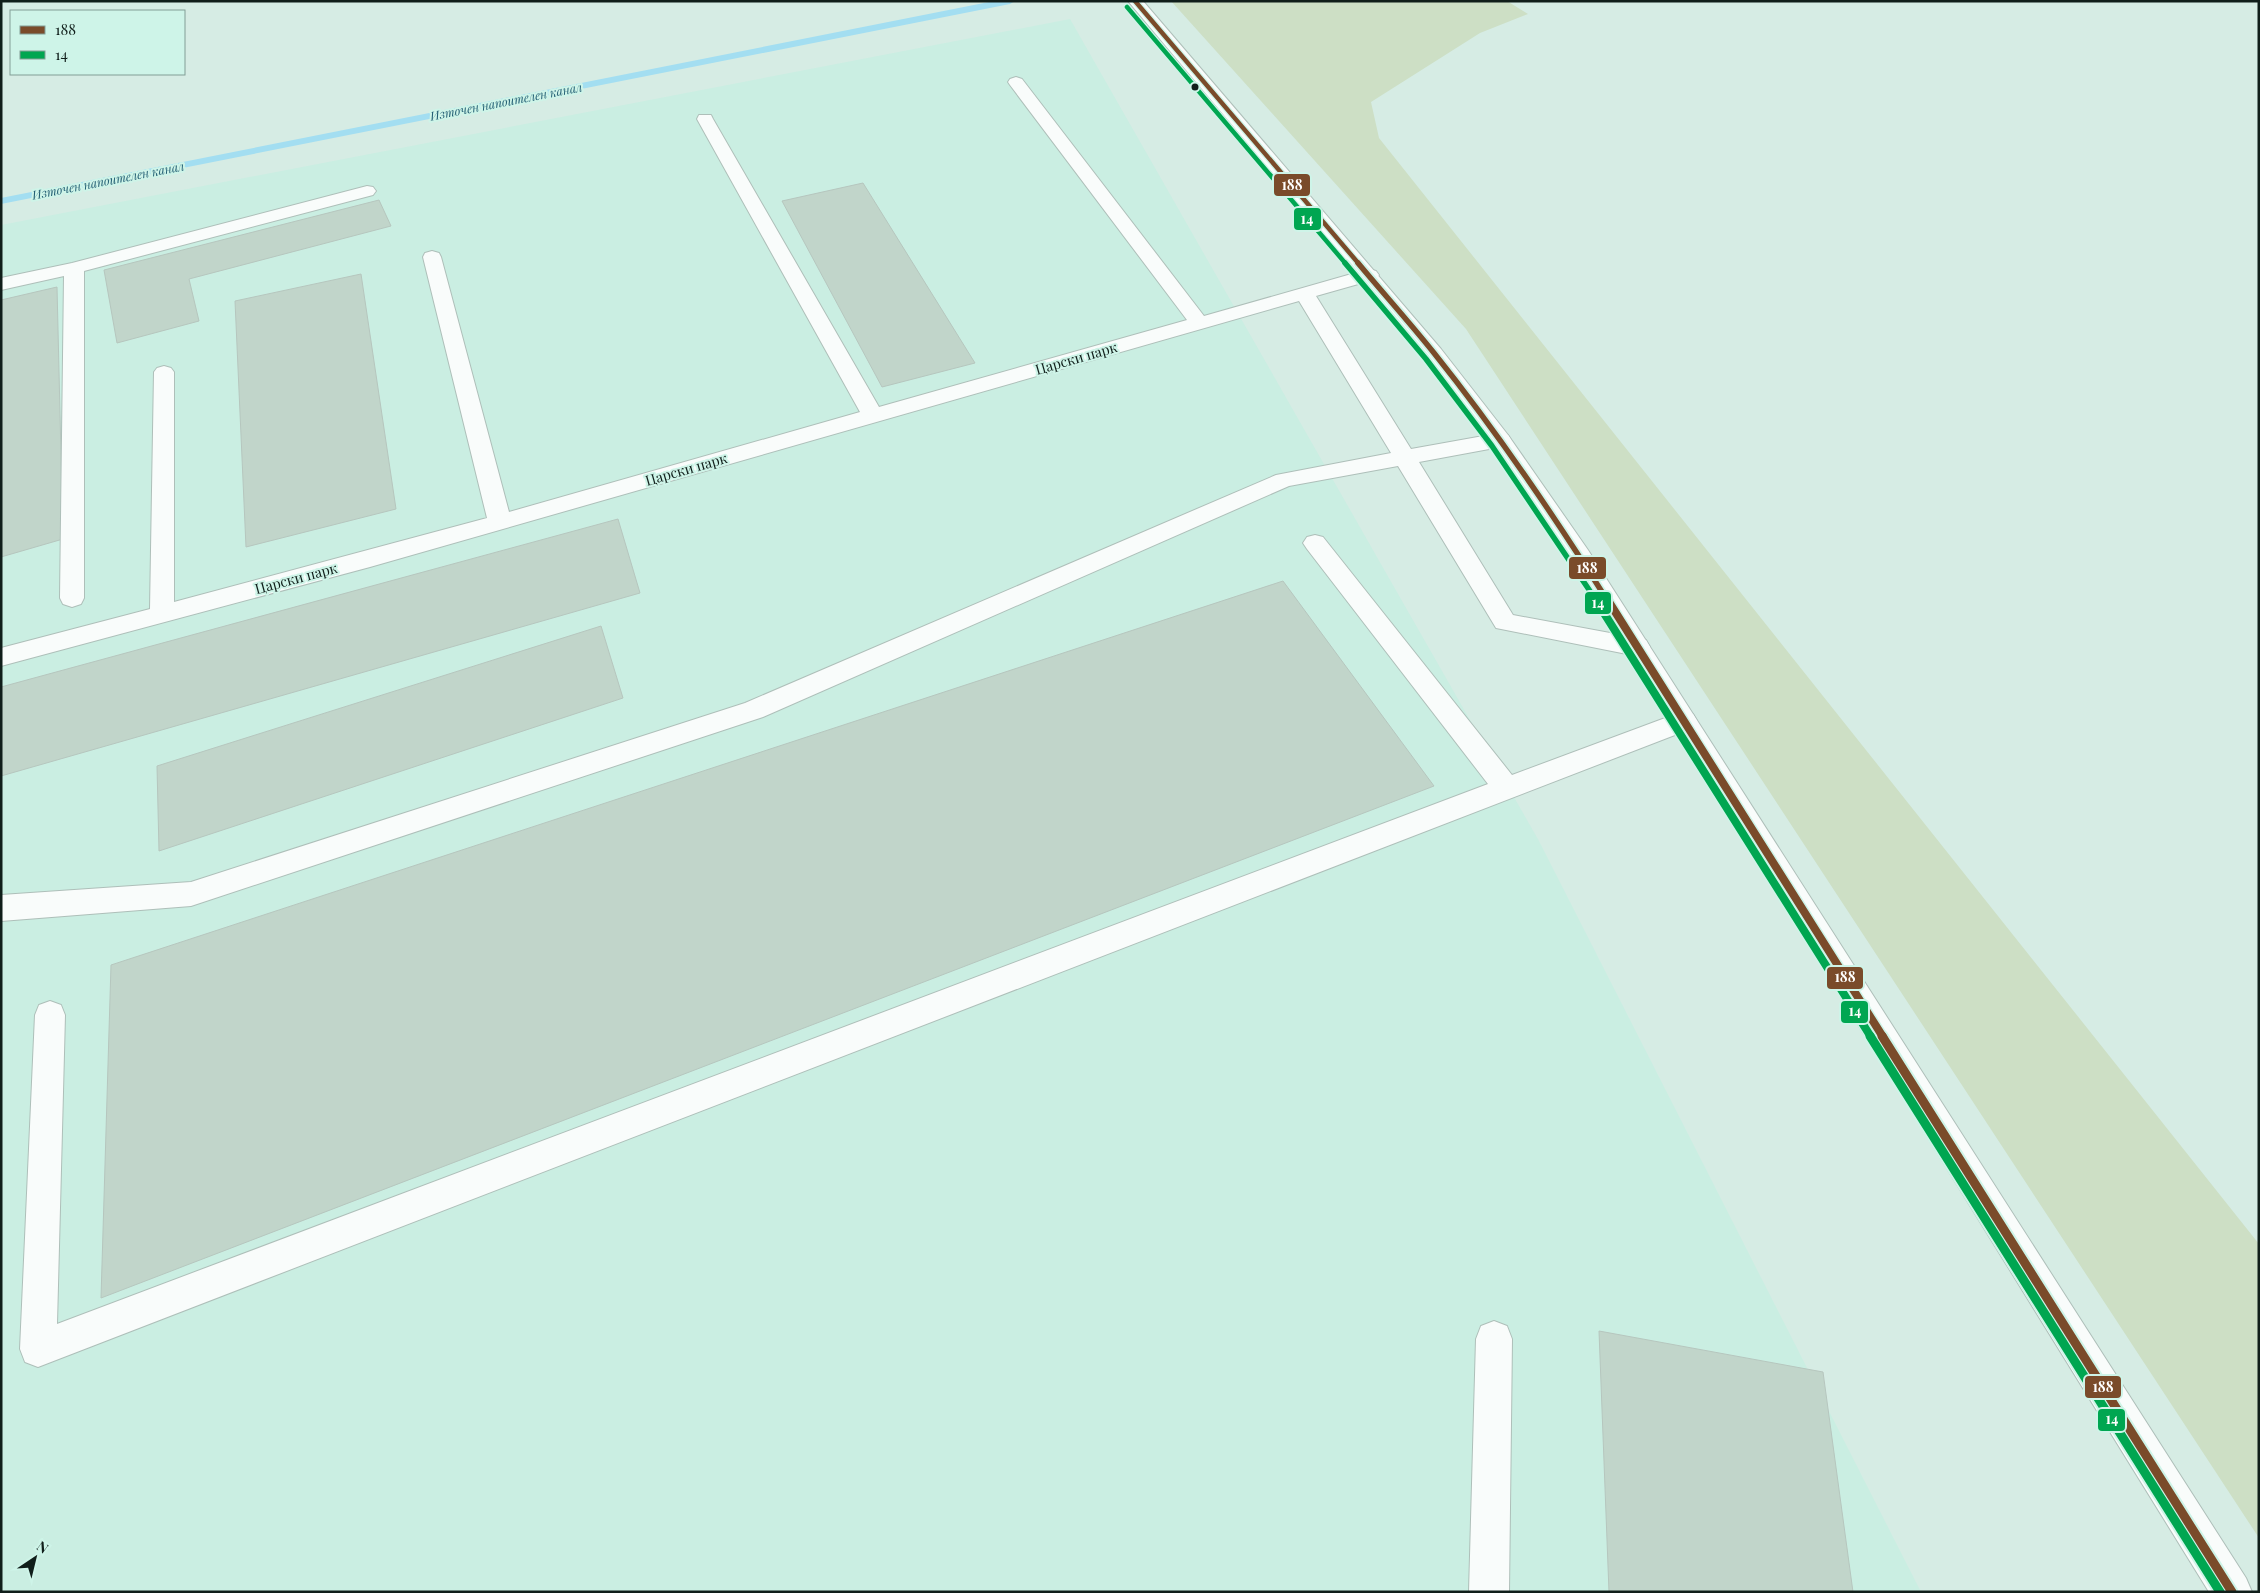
<svg xmlns="http://www.w3.org/2000/svg" width="2260" height="1593" viewBox="0 0 2260 1593" font-family="'Playfair Display',serif">
  <style>
    .built { fill: #caeee2 }
    .green { fill: #cddfc5 }
    .lines { fill: none; stroke-linecap: round; stroke-linejoin: round }
    .stream { fill: #a3def1; fill-rule: evenodd }
    .building { fill: #c1d5ca; stroke: #b6c6be }
    .service-casing { stroke: #aebfb9; stroke-width: 2 }
    .tertiary-casing { stroke: #aebfb9; stroke-width: 2 }
    .service { fill: #f9fcfb; fill-rule: evenodd }
    .tertiary { fill: #f9fcfb; fill-rule: evenodd }
    .bus-1-far3-casing { stroke: #cef4e8; stroke-width: 7 }
    .bus-1-far2-casing { stroke: #cef4e8; stroke-width: 9 }
    .bus-1-far1-casing { stroke: #cef4e8; stroke-width: 11 }
    .bus-1-casing { stroke: #cef4e8; stroke-width: 13 }
    .bus-2-far3-casing { stroke: #cef4e8; stroke-width: 7 }
    .bus-2-far2-casing { stroke: #cef4e8; stroke-width: 9 }
    .bus-2-far1-casing { stroke: #cef4e8; stroke-width: 11 }
    .bus-2-casing { stroke: #cef4e8; stroke-width: 13 }
    .bus-1-far3 { stroke: #7a4b2a; stroke-width: 4.5 }
    .bus-1-far2 { stroke: #7a4b2a; stroke-width: 5.5 }
    .bus-1-far1 { stroke: #7a4b2a; stroke-width: 8 }
    .bus-1 { stroke: #7a4b2a; stroke-width: 9 }
    .bus-2-far3 { stroke: #00a651; stroke-width: 4.5 }
    .bus-2-far2 { stroke: #00a651; stroke-width: 5.5 }
    .bus-2-far1 { stroke: #00a651; stroke-width: 8 }
    .bus-2 { stroke: #00a651; stroke-width: 9 }
    .bus-dot { fill: #101e1a; stroke: #cef4e8; stroke-width: 2 }
    .labels { text-anchor: middle; dominant-baseline: central; stroke-width: 4; stroke-linejoin: round; paint-order: stroke }
    .far-water-label { font-size: 12px; font-style: italic; fill: #215d72; stroke: #cef4e8 }
    .street-label { font-size: 14px; fill: #101e1a; stroke: #cef4e8 }
    .line-badge { stroke: #cef4e8; stroke-width: 2 }
    .badge-label { font-size: 14px; text-anchor: middle; font-weight: bold; fill: #fff }
  </style>
  <rect width="100%" height="100%" fill="#d6ece4"/>
  <path class="built" d="M 1070,19 L 1539,841 L 1921,1592 L 1,1592 L 1,225 Z"/>
  <path class="green" d="M 1171,1 L 1507,1 L 1528,14 L 1480,33 L 1371,102 L 1379,138 L 2259,1244 L 2259,1538 L 1466,329 Z"/>
  <g class="lines">
    <path class="stream" d="M 994,1 L 1015,1 L 1010,4 L 1,204 L 1,198 Z"/>
  </g>
  <path class="building" d="M 863,183 L 975,363 L 882,387 L 782,201 Z
    M 379,200 L 391,226 L 189,279 L 199,321 L 117,343 L 104,270 Z
    M 361,274 L 396,509 L 246,547 L 235,301 Z
    M 57,287 L 63,539 L 1,557 L 1,300 Z
    M 618,519 L 640,593 L 1,776 L 1,687 Z
    M 1283,581 L 1434,786 L 101,1298 L 111,965 Z
    M 601,626 L 623,698 L 159,851 L 157,766 Z
    M 1599,1331 L 1823,1372 L 1853,1592 L 1609,1592 Z"/>
  <g class="lines">
    <defs>
      <path id="service" d="M 1016,77 L 1022,79 L 1204,316 L 1362,271 L 1369,269 L 1376,271 L 1379,275 L 1376,279 L 1316,296 L 1411,449 L 1500,433 L 1508,435 L 1511,440 L 1508,445 L 1500,447 L 1419,462 L 1513,615 L 1637,638 L 1646,640 L 1650,647 L 1646,654 L 1637,656 L 1496,628 L 1398,466 L 1289,486 L 763,717 L 191,906 L 1,921 L 1,895 L 191,882 L 745,703 L 1276,475 L 1391,453 L 1299,301 L 370,567 L 1,666 L 1,648 L 150,609 L 154,372 L 157,368 L 164,366 L 171,368 L 174,372 L 174,602 L 487,518 L 423,257 L 425,253 L 432,251 L 439,253 L 441,257 L 509,512 L 860,412 L 697,119 L 699,115 L 711,115 L 713,119 L 879,407 L 1187,320 L 1010,85 L 1008,82 L 1010,79 Z
        M 367,186 L 373,187 L 376,191 L 373,195 L 84,271 L 84,598 L 81,604 L 72,607 L 63,604 L 60,598 L 64,276 L 1,290 L 1,278 L 72,263 Z
        M 1315,535 L 1323,537 L 1512,775 L 1684,711 L 1693,714 L 1697,721 L 1693,728 L 38,1367 L 25,1362 L 20,1349 L 35,1015 L 39,1005 L 50,1001 L 61,1005 L 65,1015 L 57,1324 L 1488,784 L 1307,549 L 1303,543 L 1307,537 Z
        M 1494,1321 L 1507,1326 L 1512,1339 L 1509,1592 L 1469,1592 L 1476,1339 L 1481,1326 Z"/>
      <path id="tertiary" d="M 1128,1 L 1143,1 L 1441,349 L 1508,435 L 1588,550 L 2246,1578 L 2252,1592 L 2209,1592 L 1572,562 L 1492,445 L 1427,357 Z"/>
    </defs>
    <use href="#service" class="service-casing"/>
    <use href="#tertiary" class="tertiary-casing"/>
    <use href="#service" class="service"/>
    <use href="#tertiary" class="tertiary"/>
    <defs>
      <path id="bus-1-far3" d="M 1135,1 L 1359,264"/>
      <path id="bus-1-far2" d="M 1358,263 C 1383,293 1410,323 1434,353 C 1498,433 1555,517 1609,603"/>
      <path id="bus-1-far1" d="M 1609,602 L 1883,1037"/>
      <path id="bus-1" d="M 1882,1036 L 2232,1592"/>
      <path id="bus-2-far3" d="M 1127,7 L 1346,264"/>
      <path id="bus-2-far2" d="M 1345,263 L 1426,359 L 1492,446 L 1598,603"/>
      <path id="bus-2-far1" d="M 1597,602 L 1871,1037"/>
      <path id="bus-2" d="M 1870,1036 L 2220,1592"/>
    </defs>
    <use href="#bus-1-far3" class="bus-1-far3-casing"/>
    <use href="#bus-1-far2" class="bus-1-far2-casing"/>
    <use href="#bus-1-far1" class="bus-1-far1-casing"/>
    <use href="#bus-1" class="bus-1-casing"/>
    <use href="#bus-2-far3" class="bus-2-far3-casing"/>
    <use href="#bus-2-far2" class="bus-2-far2-casing"/>
    <use href="#bus-2-far1" class="bus-2-far1-casing"/>
    <use href="#bus-2" class="bus-2-casing"/>
    <use href="#bus-1-far3" class="bus-1-far3"/>
    <use href="#bus-1-far2" class="bus-1-far2"/>
    <use href="#bus-1-far1" class="bus-1-far1"/>
    <use href="#bus-1" class="bus-1"/>
    <use href="#bus-2-far3" class="bus-2-far3"/>
    <use href="#bus-2-far2" class="bus-2-far2"/>
    <use href="#bus-2-far1" class="bus-2-far1"/>
    <use href="#bus-2" class="bus-2"/>
  </g>
  <circle class="bus-dot" cx="1195" cy="87" r="4.5"/>
  <g class="labels">
    <g class="far-water-label">
      <text transform="translate(506 101) rotate(-11)">Източен напоителен канал</text>
      <text transform="translate(108 180) rotate(-11)">Източен напоителен канал</text>
    </g>
    <g class="street-label">
      <text transform="translate(1076 358) rotate(-16)">Царски парк</text>
      <text transform="translate(686 469) rotate(-16)">Царски парк</text>
      <text transform="translate(296 578) rotate(-15)">Царски парк</text>
    </g>
  </g>
  <g class="line-badge">
    <rect x="1273" y="173" width="38" height="24" rx="5" fill="#7a4b2a"/>
    <rect x="1293" y="207" width="29" height="24" rx="5" fill="#00a651"/>
    <rect x="1568" y="556" width="39" height="24" rx="5" fill="#7a4b2a"/>
    <rect x="1584" y="591" width="28" height="24" rx="5" fill="#00a651"/>
    <rect x="1826" y="966" width="38" height="24" rx="5" fill="#7a4b2a"/>
    <rect x="1840" y="1000" width="29" height="24" rx="5" fill="#00a651"/>
    <rect x="2084" y="1375" width="38" height="24" rx="5" fill="#7a4b2a"/>
    <rect x="2097" y="1408" width="29" height="24" rx="5" fill="#00a651"/>
  </g>
  <g class="badge-label">
    <text x="1292" y="190">188</text>
    <text x="1307" y="224">14</text>
    <text x="1587" y="573">188</text>
    <text x="1598" y="608">14</text>
    <text x="1845" y="982">188</text>
    <text x="1855" y="1016">14</text>
    <text x="2103" y="1392">188</text>
    <text x="2112" y="1424">14</text>
  </g>
  <rect width="2260" height="1593" fill="none" stroke="#101e1a" stroke-width="5"/>
  <rect x="10" y="10" width="175" height="65" fill="#cef4e8" stroke="#829e96"/>
  <rect x="20" y="26" width="25" height="8" fill="#7a4b2a" stroke="#829e96"/>
  <text x="55" y="35" font-size="15" fill="#101e1a">188</text>
  <rect x="20" y="51" width="25" height="8" fill="#00a651" stroke="#829e96"/>
  <text x="55" y="60" font-size="15" fill="#101e1a">14</text>
  <g transform="translate(35 1558) rotate(35)" stroke="#cef4e8" stroke-width="4" paint-order="stroke">
  <path d="M0-4L9 19L0 12L-9 19Z" fill="#101e1a"/>
  <text y="-8" font-size="14" font-weight="bold" text-anchor="middle" fill="#101e1a">N</text>
  </g>
</svg>
